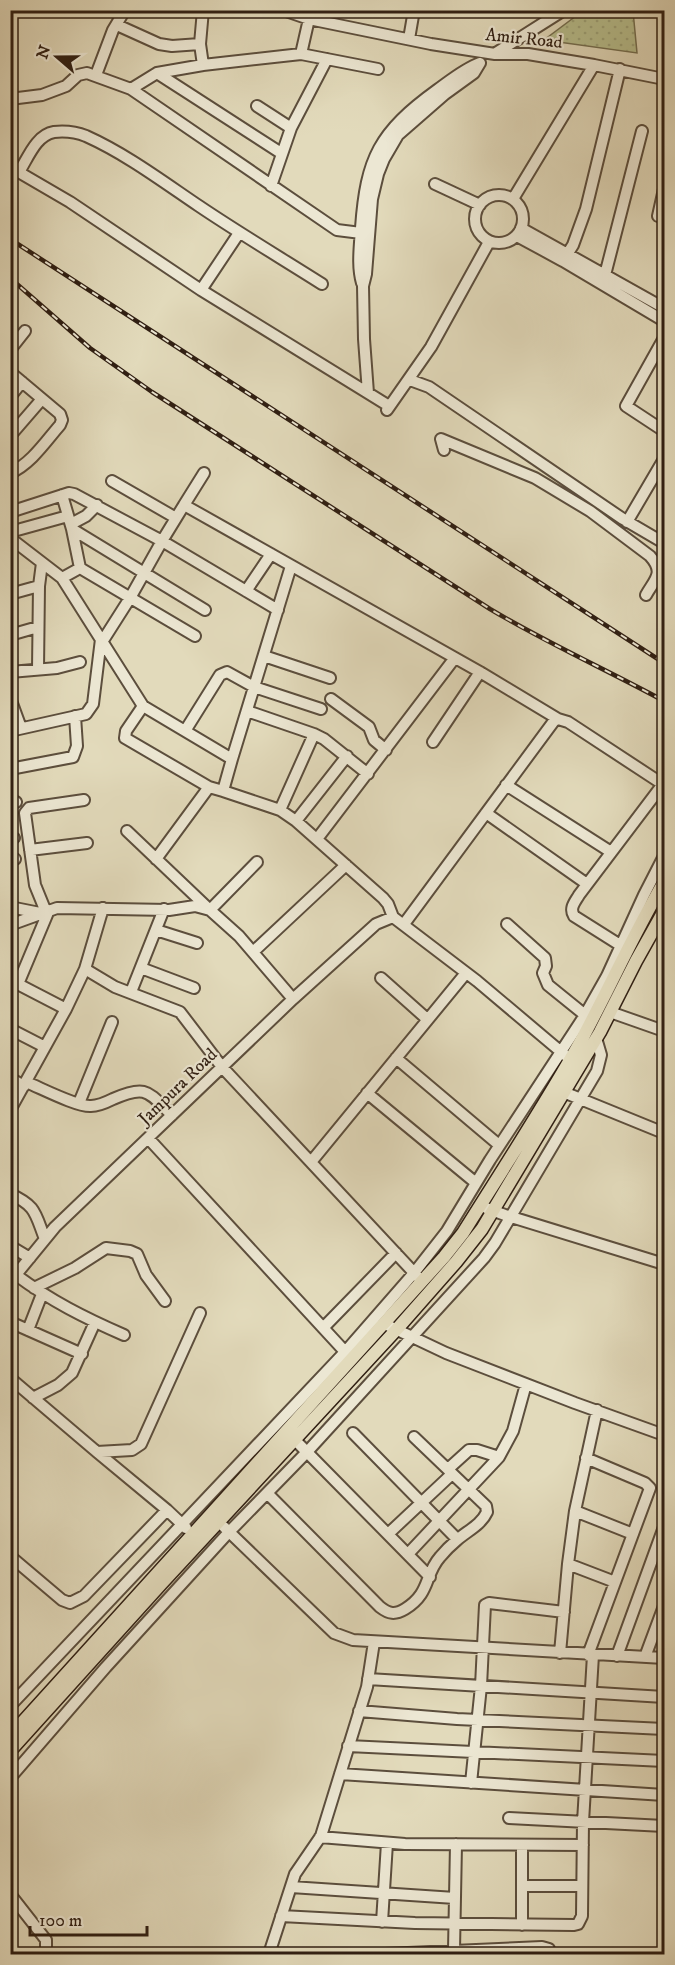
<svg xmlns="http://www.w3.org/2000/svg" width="675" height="1965" viewBox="0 0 675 1965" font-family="'IM FELL DW Pica',serif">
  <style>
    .park { fill: url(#park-dots); stroke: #746e50; stroke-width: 1.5 }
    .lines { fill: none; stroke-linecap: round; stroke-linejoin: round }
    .minor-casing { stroke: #5c4e3d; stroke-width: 14 }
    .major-casing { stroke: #301f13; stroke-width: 15 }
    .minor { stroke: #ece7d3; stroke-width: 10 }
    .major { stroke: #e2dabb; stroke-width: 12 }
    .rail-casing { stroke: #301f13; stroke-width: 4.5 }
    .rail { stroke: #ece7d3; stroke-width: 2; stroke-dasharray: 7; stroke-linecap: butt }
    .labels { text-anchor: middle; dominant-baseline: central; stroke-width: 4.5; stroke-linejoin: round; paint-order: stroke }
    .street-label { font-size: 18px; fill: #301f13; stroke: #ece7d3 }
  </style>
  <defs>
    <pattern id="park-dots" width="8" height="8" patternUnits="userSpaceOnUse" patternTransform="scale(1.5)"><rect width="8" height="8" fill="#b7be8d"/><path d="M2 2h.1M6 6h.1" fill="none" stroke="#9ea379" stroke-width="1.8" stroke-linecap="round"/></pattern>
  </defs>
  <rect width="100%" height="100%" fill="#e2dabb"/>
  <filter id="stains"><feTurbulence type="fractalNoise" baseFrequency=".00333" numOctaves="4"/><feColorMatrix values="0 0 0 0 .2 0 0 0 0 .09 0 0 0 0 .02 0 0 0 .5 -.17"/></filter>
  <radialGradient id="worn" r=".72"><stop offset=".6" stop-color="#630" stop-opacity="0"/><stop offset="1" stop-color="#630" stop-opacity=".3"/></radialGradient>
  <path class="park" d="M 584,10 L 633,11 L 637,53 L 544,40 Z"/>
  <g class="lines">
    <defs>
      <path id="minor" d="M 283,10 L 309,19 L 431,44 L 495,54 L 528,54 L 594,65 L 664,79
        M 311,10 L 301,54 L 203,65 L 157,73 L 131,89 L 337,230 L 361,233
        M 117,25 L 159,44 L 172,46 L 200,44
        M 409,39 L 414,10
        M 496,53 L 564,10
        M 301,54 L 378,69
        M 203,65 L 200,44 L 203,10
        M 157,73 L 281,153
        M 96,75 L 113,30 L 125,10
        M 10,99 L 42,95 L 66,86 L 78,75 L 87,73 L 131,89
        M 257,106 L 291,128
        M 10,167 L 70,202 L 201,290 L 368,393
        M 19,172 C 28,158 36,135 54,132 C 64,131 76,132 86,136 C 126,154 162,181 199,206 C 239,233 281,258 322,284
        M 435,184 L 480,205
        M 271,186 L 291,128 L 327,59
        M475 219a24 24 0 1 1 48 0a24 24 0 1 1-48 0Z
        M 513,199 L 594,65
        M 658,216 L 664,189
        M 521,228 L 664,308
        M 517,236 L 563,261 L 664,321
        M 568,253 L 573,245 L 586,209 L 620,69
        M 605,275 L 642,131
        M 362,283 C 357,266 360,246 361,228 C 366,158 379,132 437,90 C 451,80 464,69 480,63
        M 201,290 L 239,233
        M 664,338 L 626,406 L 664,431
        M 10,350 L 25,331
        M 10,372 L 60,414 L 62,420 L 60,425 C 46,441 31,464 10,473
        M 410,380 L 429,387 L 623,519 L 664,543
        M 10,397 L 22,382
        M 389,406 L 368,393 L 364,339 L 363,286 L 366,274 L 372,199 L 378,174 L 384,159 L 398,135 L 445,94 L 474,73 L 480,63
        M 387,410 L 431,347 L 489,242
        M 10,436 L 42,399
        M 444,450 L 441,439 L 535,478 L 590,511 L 650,556 C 665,573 655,579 646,595
        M 112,481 L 176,518
        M 184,505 L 204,473
        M 10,512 L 69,493 L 74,494 L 162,541 L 184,505 L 480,672 L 558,719
        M 627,522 L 664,459
        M 71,524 L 86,516 L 97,505
        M 72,529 L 205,610
        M 10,532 L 68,516
        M 10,538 L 62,578 L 143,706 L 232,759 L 223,791 L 280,810 L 296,821 L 383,898 L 388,904 L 393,917
        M 80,568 L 195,636
        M 62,578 L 80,568 L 72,529 L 62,495
        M 246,591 L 271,554
        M 10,594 L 39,586
        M 10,635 L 38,627
        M 102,642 L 130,598 L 162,541 L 278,610
        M 264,656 L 330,678
        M 38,669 L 39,586 L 42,563
        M 10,672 L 57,668 L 80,662
        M 10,698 L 21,728
        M 331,699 L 369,727 L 374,740 L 386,750
        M 143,706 L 126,731 L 125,738 L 209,787 L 223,791
        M 247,711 L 314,734 L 324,739 L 368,774
        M 10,731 L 86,714 L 93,704 L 101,639
        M 185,731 L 220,675 L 227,672 L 254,687 L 321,709
        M 433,742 L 480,672
        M 232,759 L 291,566
        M 10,769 L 73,757 L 77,746 L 75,716
        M 506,785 L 611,852
        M 10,803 L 16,802
        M 280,810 L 314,734
        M 486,813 L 587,884
        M 296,821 L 347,756
        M 127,831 L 210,910 L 257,862
        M 10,839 L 14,838
        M 317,839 L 454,659
        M 30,850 L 87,843
        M 156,859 L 209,787
        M 10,860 L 15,859
        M 10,907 L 40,913
        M 46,912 L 35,885 L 25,813 L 29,808 L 84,800
        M 404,924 L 554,721 L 558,719 L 568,722 L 664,785
        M 507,924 L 545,958 L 546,966 L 543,973 L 548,985 L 585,1015
        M 10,925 L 57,908 L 169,910 L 195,906 L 210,910 L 239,936 L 293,999
        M 156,930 L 197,943
        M 620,945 L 574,916 C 569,908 575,902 579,895 L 663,784
        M 253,952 L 346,865
        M 141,968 L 194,988
        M 85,969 L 115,987 L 180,1012 L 222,1067 L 418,1277
        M 381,978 L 427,1019
        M 10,980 L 66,1009
        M 18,984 L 49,910
        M 131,992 L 164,909
        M 610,1012 L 664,1031
        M 10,1029 L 45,1047
        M 396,1058 L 499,1145
        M 10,1078 L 24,1086
        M 26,1082 C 41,1088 77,1107 91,1106 C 99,1106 107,1102 113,1099 C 147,1084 148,1092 172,1115
        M 556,1089 L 664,1133
        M 367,1093 L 476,1183
        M 79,1103 L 112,1022
        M 10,1110 L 66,1009 L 85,969 L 103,908
        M 148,1138 L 349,1356
        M 311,1162 L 466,973
        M 10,1194 C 37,1206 35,1214 45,1239
        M 486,1208 L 505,1215 L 664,1264
        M 10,1246 L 30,1258
        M 16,1275 C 51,1301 85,1318 124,1335
        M 10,1282 L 55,1227 L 293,999 L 376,924 L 393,917 L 477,981 L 566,1056
        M 34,1288 L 75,1268 L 106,1248 L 130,1251 L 137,1254 L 146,1275 L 165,1301
        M 10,1322 L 82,1354
        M 389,1326 L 446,1353 L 575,1403 L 664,1435
        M 323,1328 L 396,1253
        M 28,1330 L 42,1294
        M 10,1378 L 97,1452 L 167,1510 L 186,1528
        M 33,1398 L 58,1385 L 72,1373 L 95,1322
        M 353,1433 L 457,1539
        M 295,1440 L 430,1577
        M 97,1452 L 132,1450 L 141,1444 L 200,1313
        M 586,1458 L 645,1483 L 650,1488 L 588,1655
        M 448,1469 L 469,1450 L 477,1450 L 499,1457
        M 267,1493 L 380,1607 C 389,1614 395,1615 405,1609 C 431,1593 424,1575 440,1557 C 445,1551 451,1545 457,1540 C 467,1531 481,1525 487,1512 L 486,1506 L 414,1437
        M 575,1511 L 633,1534
        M 224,1527 L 334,1633 L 353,1640 L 664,1658
        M 388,1534 L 452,1474
        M 408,1554 L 499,1457 L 513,1431 L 526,1384
        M 10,1556 L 62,1600 L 70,1603 L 84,1596 L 167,1510
        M 568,1564 L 615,1582
        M 560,1653 L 568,1564 L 575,1511 L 597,1410
        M 617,1656 L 664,1527
        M 645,1657 L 664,1606
        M 368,1679 L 664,1697
        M 10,1706 L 345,1352 L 414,1273 L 447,1231 L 490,1160 L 585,1015 L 607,976 L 644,895 L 664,856
        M 359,1711 L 457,1719 L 664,1729
        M 348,1746 L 664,1761
        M 340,1774 L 664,1795
        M 10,1778 L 106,1667 L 229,1532 L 307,1452 L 484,1258 L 495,1243 L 597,1071 L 601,1055 L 596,1038
        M 471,1783 L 481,1686 L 485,1605 L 489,1603 L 564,1612
        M 509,1818 L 664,1826
        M 320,1837 L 405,1844 L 583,1845
        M 522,1845 L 522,1925
        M 522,1886 L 582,1886
        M 291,1887 L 455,1898
        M 10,1894 L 46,1940 L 46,1954
        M 281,1916 L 415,1923 L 574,1925 L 578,1924 L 582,1916 L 583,1822 L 593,1655
        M 382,1922 L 387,1843
        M 454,1950 L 456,1844
        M 269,1954 L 295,1874 L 321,1836 L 367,1687 L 374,1642
        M 341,1954 L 385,1954 L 542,1947 L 549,1949 L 550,1954"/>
      <path id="major" d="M 10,1736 L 444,1257 L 463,1233 C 503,1169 545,1105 582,1039 C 610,987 634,933 664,882
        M 10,1751 L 161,1584 L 397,1329 L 456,1262 L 482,1229 L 600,1032 L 636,961 L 664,911"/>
    </defs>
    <use href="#minor" class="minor-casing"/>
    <use href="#major" class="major-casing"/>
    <use href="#minor" class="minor"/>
    <use href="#major" class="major"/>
    <defs>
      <path id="rail" d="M 10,239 L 664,663
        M 10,278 L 90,348 L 152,392 L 490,609 C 547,643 607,670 664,701"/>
    </defs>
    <use href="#rail" class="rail-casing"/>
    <use href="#rail" class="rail"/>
  </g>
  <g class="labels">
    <g class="street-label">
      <text transform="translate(524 39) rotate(6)">Amir Road</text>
      <text transform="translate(178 1087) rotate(-44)">Jampura Road</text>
    </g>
  </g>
  <rect width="675" height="1965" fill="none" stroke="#e2dabb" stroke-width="36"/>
  <rect x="12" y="12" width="651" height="1941" fill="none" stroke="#301f13" stroke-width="3"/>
  <rect x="18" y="18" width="639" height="1929" fill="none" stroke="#301f13" stroke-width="1.5"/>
  <g transform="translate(57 57) rotate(290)" stroke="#ece7d3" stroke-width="4.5" paint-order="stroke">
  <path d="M0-4.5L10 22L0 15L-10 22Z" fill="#301f13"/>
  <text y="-9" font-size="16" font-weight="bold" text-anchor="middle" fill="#301f13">N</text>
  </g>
  <path d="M30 1926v9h117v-9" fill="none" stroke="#301f13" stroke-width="3"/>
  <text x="39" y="1926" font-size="18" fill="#301f13" stroke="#ece7d3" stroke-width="4.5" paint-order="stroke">100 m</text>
  <rect width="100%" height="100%" filter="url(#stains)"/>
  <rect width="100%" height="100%" fill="url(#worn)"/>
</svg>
